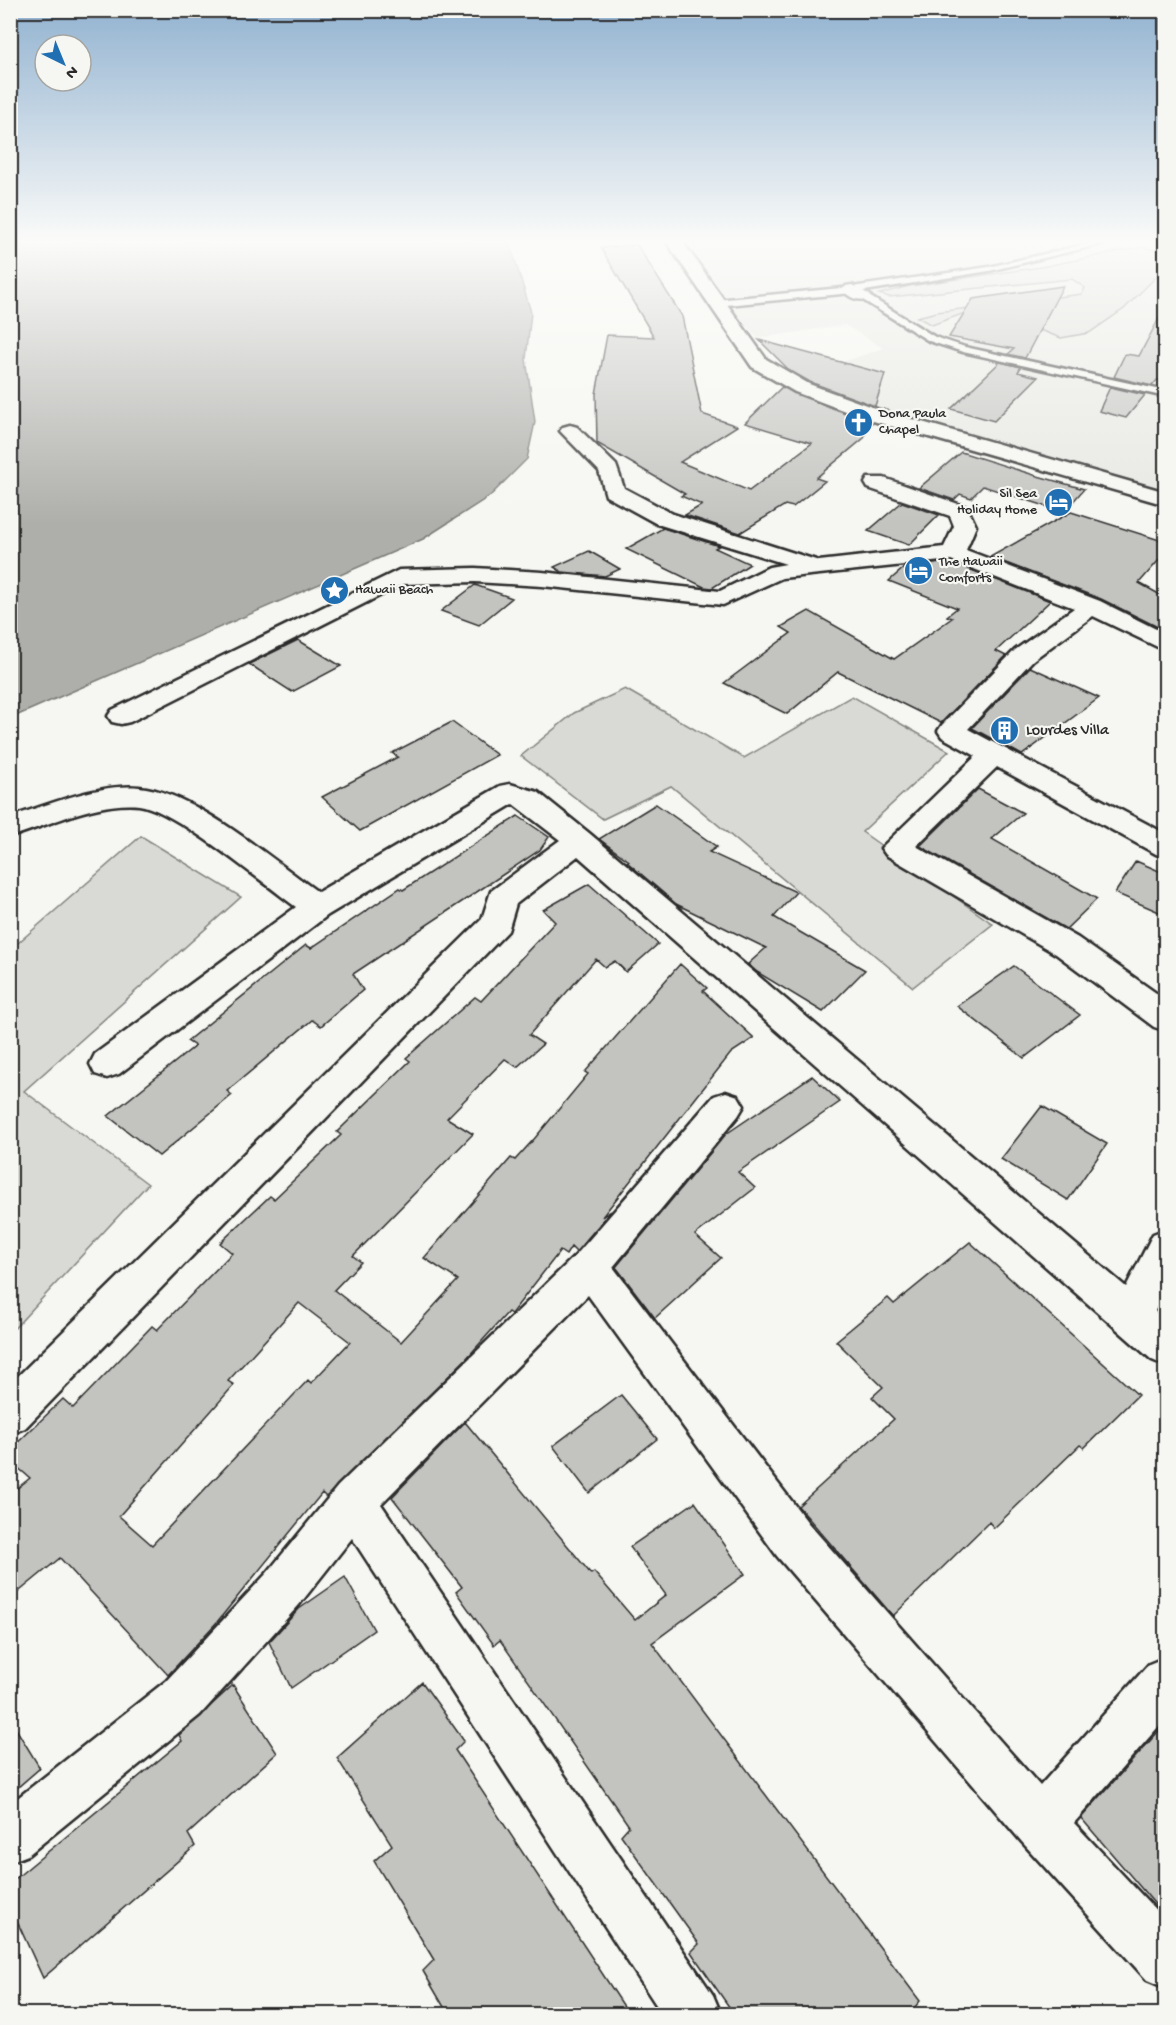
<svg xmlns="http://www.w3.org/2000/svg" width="1176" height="2025" viewBox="0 0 1176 2025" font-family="'Gochi Hand',sans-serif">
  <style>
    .built { fill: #e7e7e3 }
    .green { fill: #d9d9d5; stroke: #828280; stroke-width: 1.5 }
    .water { fill: #aeaeab; stroke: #7a7a78; stroke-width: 1.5 }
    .building { fill: #c3c3c0; stroke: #2b2b2b; stroke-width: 1.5; fill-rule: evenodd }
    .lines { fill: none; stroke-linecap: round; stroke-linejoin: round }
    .service-casing { stroke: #2b2b2b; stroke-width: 5 }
    .minor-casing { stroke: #2b2b2b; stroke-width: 5 }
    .service { fill: #f6f6f2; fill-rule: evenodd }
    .minor { fill: #f6f6f2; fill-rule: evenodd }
    .labels { text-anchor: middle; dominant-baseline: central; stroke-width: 4.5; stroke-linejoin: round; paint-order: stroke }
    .far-poi-label { font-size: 14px; fill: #2b2b2b; stroke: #f6f6f2; text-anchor: start }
    .poi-label { font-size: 16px; fill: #2b2b2b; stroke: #f6f6f2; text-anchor: start }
  </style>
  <rect width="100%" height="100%" fill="#f6f6f2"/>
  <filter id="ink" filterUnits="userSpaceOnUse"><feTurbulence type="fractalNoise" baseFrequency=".0167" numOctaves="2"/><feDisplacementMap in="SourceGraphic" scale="12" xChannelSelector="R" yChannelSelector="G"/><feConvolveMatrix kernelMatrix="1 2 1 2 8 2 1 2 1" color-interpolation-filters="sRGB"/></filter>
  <g filter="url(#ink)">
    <path class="built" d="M 689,241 L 1165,241 L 1165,490 L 848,403 L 795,379 L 883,348 L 845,325 L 758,338 L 726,305 Z"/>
    <path class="green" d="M 1142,247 L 1161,251 L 1165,256 L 1165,268 L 1124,309 L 1089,333 L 1061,338 L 1026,325 L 962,314 L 932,325 L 917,317 L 937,312 L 1082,294 L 1085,288 L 1072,279 L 889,297 L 879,294 L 910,286 L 1041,267 Z
      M 625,689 L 744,758 L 852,696 L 949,751 L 862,832 L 993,924 L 913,987 L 671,786 L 603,819 L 521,756 L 574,713 Z
      M 141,836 L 241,897 L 24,1091 L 148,1184 L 11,1332 L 11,949 Z"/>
    <path class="water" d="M 11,241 L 509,241 L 531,312 L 526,359 L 535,422 L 527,459 L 490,496 L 423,539 L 11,718 Z"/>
    <path class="building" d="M 637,245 L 682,316 L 702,414 L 737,426 L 680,462 L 749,491 L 812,443 L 745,423 L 782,387 L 869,422 L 864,438 L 816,478 L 825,481 L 793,507 L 785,505 L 740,533 L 685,515 L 702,505 L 681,496 L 685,494 L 597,443 L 596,394 L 607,335 L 654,337 L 601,248 Z
      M 1063,286 L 1025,358 L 1008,354 L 1014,349 L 949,337 L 973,299 Z
      M 1166,305 L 1166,381 L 1157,380 L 1152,386 L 1114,377 L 1125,354 L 1139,356 Z
      M 759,340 L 885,374 L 875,406 L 810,382 L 789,370 Z
      M 1000,362 L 1021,367 L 1018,372 L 1038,377 L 994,421 L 951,409 Z
      M 1110,387 L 1145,395 L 1126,418 L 1099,411 Z
      M 961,452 L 1034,475 L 1084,489 L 1064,512 L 983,486 L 971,498 L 960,494 L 954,500 L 919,488 Z
      M 902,502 L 939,515 L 909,545 L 868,531 Z
      M 1071,512 L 1166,542 L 1166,552 L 1139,583 L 1166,598 L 1166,631 L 1101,599 L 990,557 Z
      M 663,528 L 719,546 L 715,548 L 750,564 L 712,588 L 704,587 L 626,549 Z
      M 589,551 L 620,569 L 605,576 L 562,572 L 554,567 Z
      M 951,562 L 1050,601 L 996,651 L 1006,656 L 941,723 L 838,672 L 787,714 L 724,683 L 791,633 L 781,627 L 809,611 L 894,659 L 952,618 L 947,616 L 957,608 L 889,581 L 905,567 Z
      M 475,585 L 512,598 L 479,625 L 441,611 Z
      M 298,640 L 341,666 L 292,692 L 249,664 Z
      M 1030,667 L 1099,698 L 1022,755 L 972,728 Z
      M 452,722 L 497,755 L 360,831 L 322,797 L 398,757 L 392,753 Z
      M 978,789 L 1023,813 L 992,839 L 1097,899 L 1066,929 L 920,846 Z
      M 656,804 L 717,847 L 709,852 L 796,892 L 774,917 L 865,970 L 823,1012 L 757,972 L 748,964 L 766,948 L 676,904 L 627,862 L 629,861 L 599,839 Z
      M 518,816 L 549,837 L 540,850 L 353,974 L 363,990 L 321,1026 L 312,1020 L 227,1091 L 232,1095 L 159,1156 L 108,1116 L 195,1046 L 187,1041 L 306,945 L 311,948 L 400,888 L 403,890 Z
      M 1136,861 L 1166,874 L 1166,915 L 1115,893 Z
      M 589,884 L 658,944 L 626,972 L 615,961 L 605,967 L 596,959 L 529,1035 L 543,1044 L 517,1067 L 505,1059 L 447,1118 L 473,1134 L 353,1256 L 361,1262 L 334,1290 L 401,1342 L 458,1280 L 424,1258 L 511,1158 L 515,1160 L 535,1138 L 588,1074 L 585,1072 L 680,964 L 707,988 L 703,991 L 754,1038 L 731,1053 L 602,1217 L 611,1211 L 576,1252 L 571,1247 L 566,1255 L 560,1251 L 511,1314 L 508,1312 L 466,1359 L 326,1497 L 322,1493 L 217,1622 L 168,1675 L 60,1558 L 10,1599 L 10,1494 L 30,1478 L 10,1461 L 10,1450 L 63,1399 L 73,1408 L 152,1326 L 157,1330 L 232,1253 L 220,1243 L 270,1196 L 274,1199 L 341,1135 L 337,1132 L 410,1061 L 406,1058 L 475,997 L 481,1001 L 555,922 L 543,910 ZM 299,1303 L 350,1342 L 311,1383 L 308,1380 L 152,1545 L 119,1516 L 234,1385 L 228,1381 Z
      M 1014,966 L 1080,1015 L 1024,1058 L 957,1006 Z
      M 812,1076 L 840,1102 L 738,1172 L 755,1188 L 695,1235 L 721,1258 L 655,1318 L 616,1267 L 726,1134 Z
      M 1042,1106 L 1107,1144 L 1068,1200 L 1001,1159 Z
      M 970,1242 L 1138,1395 L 1084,1448 L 1080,1445 L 994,1528 L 989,1522 L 893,1616 L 798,1506 L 894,1419 L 872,1397 L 883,1387 L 836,1341 L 888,1298 L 894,1304 Z
      M 621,1395 L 657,1439 L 589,1493 L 553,1446 Z
      M 465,1422 L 591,1574 L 594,1572 L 635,1620 L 666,1595 L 630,1547 L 695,1502 L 745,1574 L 652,1643 L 920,2001 L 909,2014 L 734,2014 L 691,1952 L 699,1944 L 621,1835 L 629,1826 L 500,1640 L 494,1645 L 456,1592 L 462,1587 L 392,1497 Z
      M 345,1577 L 374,1630 L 291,1688 L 269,1642 L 299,1609 Z
      M 422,1682 L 464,1741 L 455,1750 L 629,2014 L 448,2014 L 423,1971 L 434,1960 L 374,1861 L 392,1845 L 337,1758 Z
      M 233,1685 L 277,1753 L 188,1834 L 195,1846 L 43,1978 L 10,1906 L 10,1883 L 182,1741 L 179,1735 Z
      M 10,1719 L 40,1768 L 10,1794 Z
      M 1166,1723 L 1166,1917 L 1081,1818 Z"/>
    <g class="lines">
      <defs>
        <path id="service" d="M 1100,241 L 1114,241 L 989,271 L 852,293 L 716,306 L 712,303 L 716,300 L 852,287 L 989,267 Z
          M 858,293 L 864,293 L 935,337 L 965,347 L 1166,391 L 1166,397 L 963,352 L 929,341 L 858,297 Z"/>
        <path id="minor" d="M 666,241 L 682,241 L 766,359 L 809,384 L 880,410 L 1166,492 L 1166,505 L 866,419 L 795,392 L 752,367 Z
          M 852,285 L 870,295 L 867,299 C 858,301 849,298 843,290 L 846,286 Z
          M 570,425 L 577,427 L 616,465 L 624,488 L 673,514 L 819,561 L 944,547 L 954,526 L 950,516 L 868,488 L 865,483 L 868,478 L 884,478 L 967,507 L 976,526 L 966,550 L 1100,601 L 1166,634 L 1166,651 L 1093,616 L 1033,660 L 968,729 L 1166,834 L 1166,857 L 1156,854 L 997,767 L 916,846 L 1078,938 L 1166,1000 L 1166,1031 L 1154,1027 L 1056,954 L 886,855 L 881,848 L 976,756 L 942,737 L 938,731 L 942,725 L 1015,650 L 1074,608 L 951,560 L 782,578 L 723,605 L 542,586 L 475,582 L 403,584 L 130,722 L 121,724 L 112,722 L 108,716 L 112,710 L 399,570 L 475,568 L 542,572 L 720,591 L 769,567 L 786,564 L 657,524 L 606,496 L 599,471 L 560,431 L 563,427 Z
          M 510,784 L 538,792 L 589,833 L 1126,1287 L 1153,1234 L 1166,1229 L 1166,1288 L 1155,1311 L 1166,1321 L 1166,1366 L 1152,1360 L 578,856 L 516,904 L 508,931 L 25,1428 L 10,1434 L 10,1384 L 482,919 L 491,891 L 560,840 L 513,804 L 328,915 L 119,1074 L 107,1078 L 95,1074 L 90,1064 L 95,1054 L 296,907 C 264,884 174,809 139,805 C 96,801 50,825 10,837 L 10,817 C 48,805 100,783 139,787 C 195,792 272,860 318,892 L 500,786 Z
          M 726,1092 L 738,1096 L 744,1106 L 738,1116 L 613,1267 L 809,1524 L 1040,1786 L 1149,1664 L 1166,1657 L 1166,1718 L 1074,1823 L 1166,1921 L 1166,1988 L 1147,1980 L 1022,1842 L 777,1556 L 588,1295 L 381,1504 L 713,1995 L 721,2014 L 662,2014 L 352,1538 L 299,1605 L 200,1715 L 28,1855 L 10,1862 L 10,1804 L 166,1681 L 267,1573 L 338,1486 L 576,1255 L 714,1096 Z"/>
      </defs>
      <use href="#service" class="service-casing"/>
      <use href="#minor" class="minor-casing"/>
      <use href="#service" class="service"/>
      <use href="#minor" class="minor"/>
    </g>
  </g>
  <linearGradient id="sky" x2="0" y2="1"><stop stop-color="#91b2d0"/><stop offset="0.46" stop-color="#fbfbf9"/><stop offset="1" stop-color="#fbfbf9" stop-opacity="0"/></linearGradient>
  <rect width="1176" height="524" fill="url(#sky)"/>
  <defs>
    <symbol id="church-disc" viewBox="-11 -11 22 22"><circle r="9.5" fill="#1f6fb2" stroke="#f6f6f2"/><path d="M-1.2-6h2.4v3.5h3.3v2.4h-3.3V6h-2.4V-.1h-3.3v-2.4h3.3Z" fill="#fff"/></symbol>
    <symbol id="hotel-disc" viewBox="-11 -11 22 22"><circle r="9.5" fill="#1f6fb2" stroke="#f6f6f2"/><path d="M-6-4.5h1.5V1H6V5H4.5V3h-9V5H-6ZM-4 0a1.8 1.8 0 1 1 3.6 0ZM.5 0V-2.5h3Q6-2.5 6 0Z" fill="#fff"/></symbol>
    <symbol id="sight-disc" viewBox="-11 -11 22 22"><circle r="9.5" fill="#1f6fb2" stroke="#f6f6f2"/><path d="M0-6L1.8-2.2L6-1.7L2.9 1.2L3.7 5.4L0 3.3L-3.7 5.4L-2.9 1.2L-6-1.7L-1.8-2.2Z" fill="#fff"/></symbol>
    <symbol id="building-disc" viewBox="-11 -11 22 22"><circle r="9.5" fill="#1f6fb2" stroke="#f6f6f2"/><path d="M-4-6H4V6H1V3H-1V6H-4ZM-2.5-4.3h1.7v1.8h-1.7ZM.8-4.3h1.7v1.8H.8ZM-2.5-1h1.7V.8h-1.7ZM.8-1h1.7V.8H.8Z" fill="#fff"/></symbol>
  </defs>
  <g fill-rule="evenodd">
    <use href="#church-disc" x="842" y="406" width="33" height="33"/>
    <use href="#hotel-disc" x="1042" y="486" width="33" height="33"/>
    <use href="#hotel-disc" x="902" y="554" width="33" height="33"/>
    <use href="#sight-disc" x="318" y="574" width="33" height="33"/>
    <use href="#building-disc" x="988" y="714" width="33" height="33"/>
  </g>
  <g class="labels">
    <g class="far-poi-label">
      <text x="879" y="414">Dona Paula<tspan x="879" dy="16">Chapel</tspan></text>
      <text x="1037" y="494" text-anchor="end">Sil Sea<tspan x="1037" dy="16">Holiday Home</tspan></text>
      <text x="939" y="562">The Hawaii<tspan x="939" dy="16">Comforts</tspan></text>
      <text x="355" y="590">Hawaii Beach</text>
    </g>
    <g class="poi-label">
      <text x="1026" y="731">Lourdes Villa</text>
    </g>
  </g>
  <rect width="1176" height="2025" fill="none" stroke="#f6f6f2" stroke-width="36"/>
  <rect x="18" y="18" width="1140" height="1989" fill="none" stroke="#2b2b2b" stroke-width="2" filter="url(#ink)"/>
  <g transform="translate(63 63) rotate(137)"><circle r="28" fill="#f6f6f2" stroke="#a5a5a2" stroke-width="1.5"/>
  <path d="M0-4.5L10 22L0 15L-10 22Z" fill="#1f6fb2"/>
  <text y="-9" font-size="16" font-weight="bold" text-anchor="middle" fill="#2b2b2b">N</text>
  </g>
</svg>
